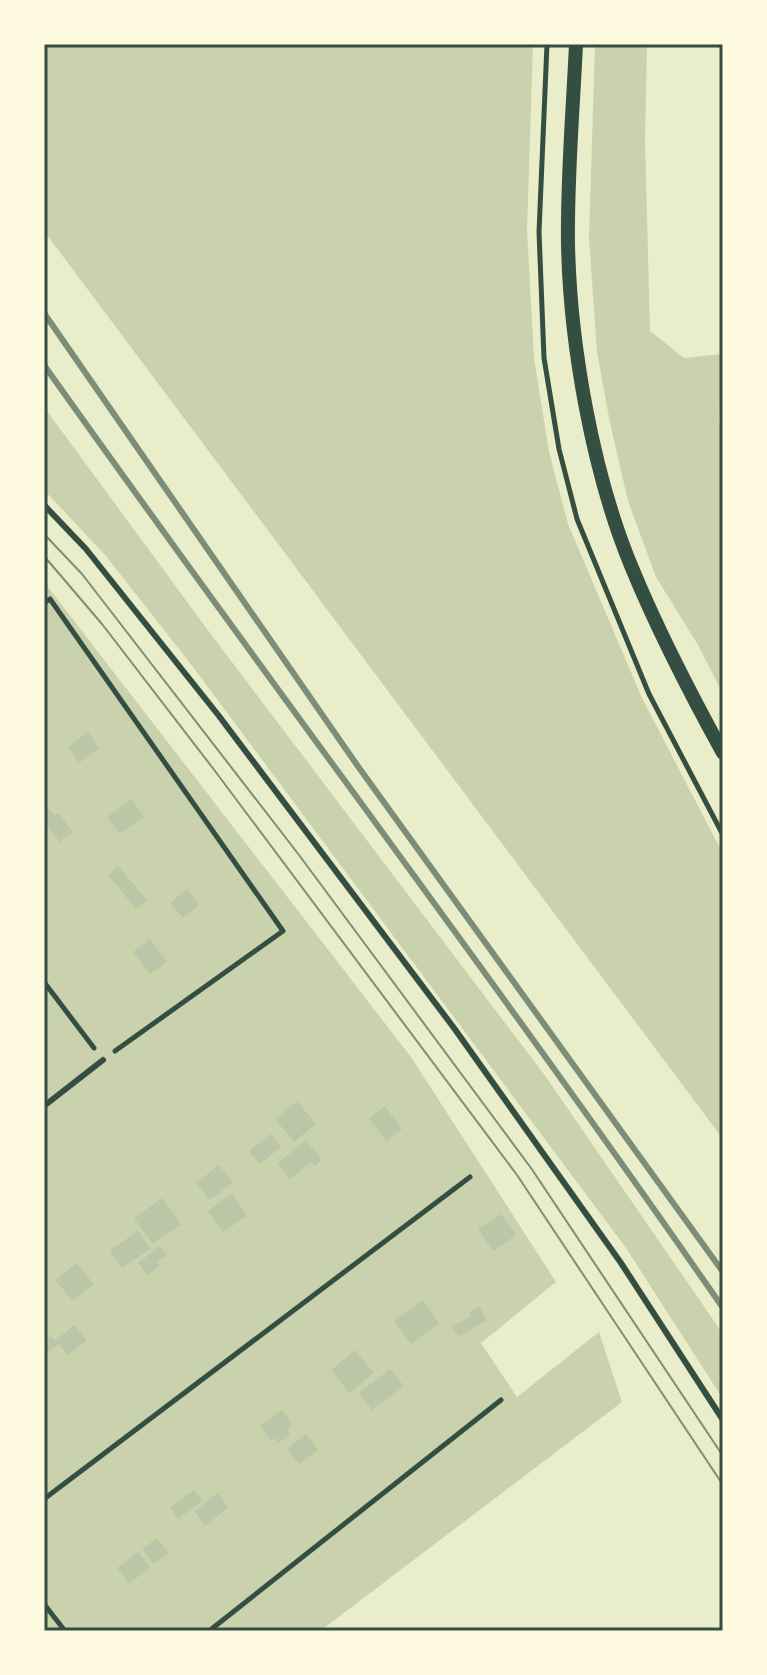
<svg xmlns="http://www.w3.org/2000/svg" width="767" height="1675" viewBox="0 0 767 1675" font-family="Poppins,sans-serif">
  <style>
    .green { fill: #cad2ad }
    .building { fill: #bcc5a7 }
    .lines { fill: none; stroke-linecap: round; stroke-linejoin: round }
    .path { stroke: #344e41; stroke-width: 5 }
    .service { stroke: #344e41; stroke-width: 6 }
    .tertiary { stroke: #344e41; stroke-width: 14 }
    .tram { stroke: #7c8e77; stroke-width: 2 }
    .rail { stroke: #7c8e77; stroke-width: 6 }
    .neatline { fill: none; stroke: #344e41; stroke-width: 3 }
  </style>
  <rect width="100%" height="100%" fill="#e9edc9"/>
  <path class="green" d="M 44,44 L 533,44 L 527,230 L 534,358 L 549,452 L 568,524 L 642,698 L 723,854 L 723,1139 L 44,231 Z
    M 595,44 L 647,44 L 645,139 L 650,331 L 684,358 L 722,354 L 719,424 L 723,426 L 723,627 L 720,637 L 723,642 L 723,694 L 698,645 L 656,577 L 628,501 L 610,423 L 597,352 L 589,238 Z
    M 44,407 L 210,633 L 546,1077 L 723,1334 L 723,1399 L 626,1248 L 193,667 L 106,556 L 44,490 Z
    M 44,582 L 411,1057 L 556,1282 L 481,1343 L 517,1397 L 599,1332 L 622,1402 L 320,1631 L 44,1631 Z"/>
  <path class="building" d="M 88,732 L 99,748 L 79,763 L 68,747 Z
    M 131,799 L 144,817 L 120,834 L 107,817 Z
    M 44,803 L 55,816 L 58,813 L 73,832 L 60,842 L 44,823 Z
    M 118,866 L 147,900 L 136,909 L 108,875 Z
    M 187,889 L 199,905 L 183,918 L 170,903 Z
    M 150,939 L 167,962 L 150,974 L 133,952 Z
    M 297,1101 L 316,1124 L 294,1142 L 275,1119 Z
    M 385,1106 L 402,1129 L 386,1141 L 369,1118 Z
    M 271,1134 L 281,1147 L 260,1164 L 249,1151 Z
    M 306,1140 L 322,1160 L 315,1166 L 311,1162 L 290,1179 L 278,1163 Z
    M 219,1165 L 233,1183 L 209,1200 L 196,1183 Z
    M 232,1193 L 247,1216 L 223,1232 L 208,1211 Z
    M 162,1198 L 181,1224 L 153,1244 L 134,1218 Z
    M 501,1214 L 516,1235 L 493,1251 L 478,1229 Z
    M 138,1231 L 150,1249 L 122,1268 L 110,1250 Z
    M 160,1246 L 167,1255 L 157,1262 L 160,1266 L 147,1275 L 138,1263 Z
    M 76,1263 L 94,1284 L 73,1301 L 55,1280 Z
    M 423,1300 L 439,1323 L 411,1344 L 394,1321 Z
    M 479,1306 L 487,1320 L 458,1337 L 452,1327 L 471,1316 L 469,1312 Z
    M 74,1325 L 87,1340 L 68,1355 L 59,1344 L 47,1353 L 44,1342 L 51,1336 L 55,1341 Z
    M 355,1350 L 374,1373 L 349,1393 L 331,1370 Z
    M 390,1369 L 404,1386 L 372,1410 L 359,1393 Z
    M 282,1410 L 292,1425 L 287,1429 L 290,1434 L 278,1443 L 275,1438 L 271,1441 L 260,1426 Z
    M 306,1434 L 318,1450 L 299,1464 L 287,1449 Z
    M 194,1490 L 202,1501 L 178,1519 L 170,1507 Z
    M 218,1493 L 228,1508 L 205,1526 L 194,1511 Z
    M 157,1538 L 169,1553 L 154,1564 L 142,1549 Z
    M 138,1552 L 150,1567 L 129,1584 L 117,1568 Z"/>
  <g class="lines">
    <path class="path" d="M 547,44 L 539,232 L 544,358 L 559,449 L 577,519 L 649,694 L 723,835
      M 44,603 L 50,599 L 283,931 L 115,1051
      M 44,982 L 94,1048
      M 44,1499 L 470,1177
      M 44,1604 L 65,1631
      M 209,1631 L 501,1400"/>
    <path class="service" d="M 44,505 L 86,549 L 219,716 L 454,1028 L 621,1263 L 723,1420
      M 44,1106 L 103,1060"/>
    <path class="tertiary" d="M 576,44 C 573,110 567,177 568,244 C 570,345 593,475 632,568 C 658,631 690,693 723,753"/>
    <path class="tram" d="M 44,534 L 82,574 L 299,855 L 531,1168 L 723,1456
      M 44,556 L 102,624 L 215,771 L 517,1175 L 723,1485"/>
    <path class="rail" d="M 44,313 L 357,765 L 723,1272
      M 44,365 C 268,681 502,989 723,1308"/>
  </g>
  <rect width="767" height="1675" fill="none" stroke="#fefae0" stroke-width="92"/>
  <rect x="46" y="46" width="675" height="1583" class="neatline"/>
</svg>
